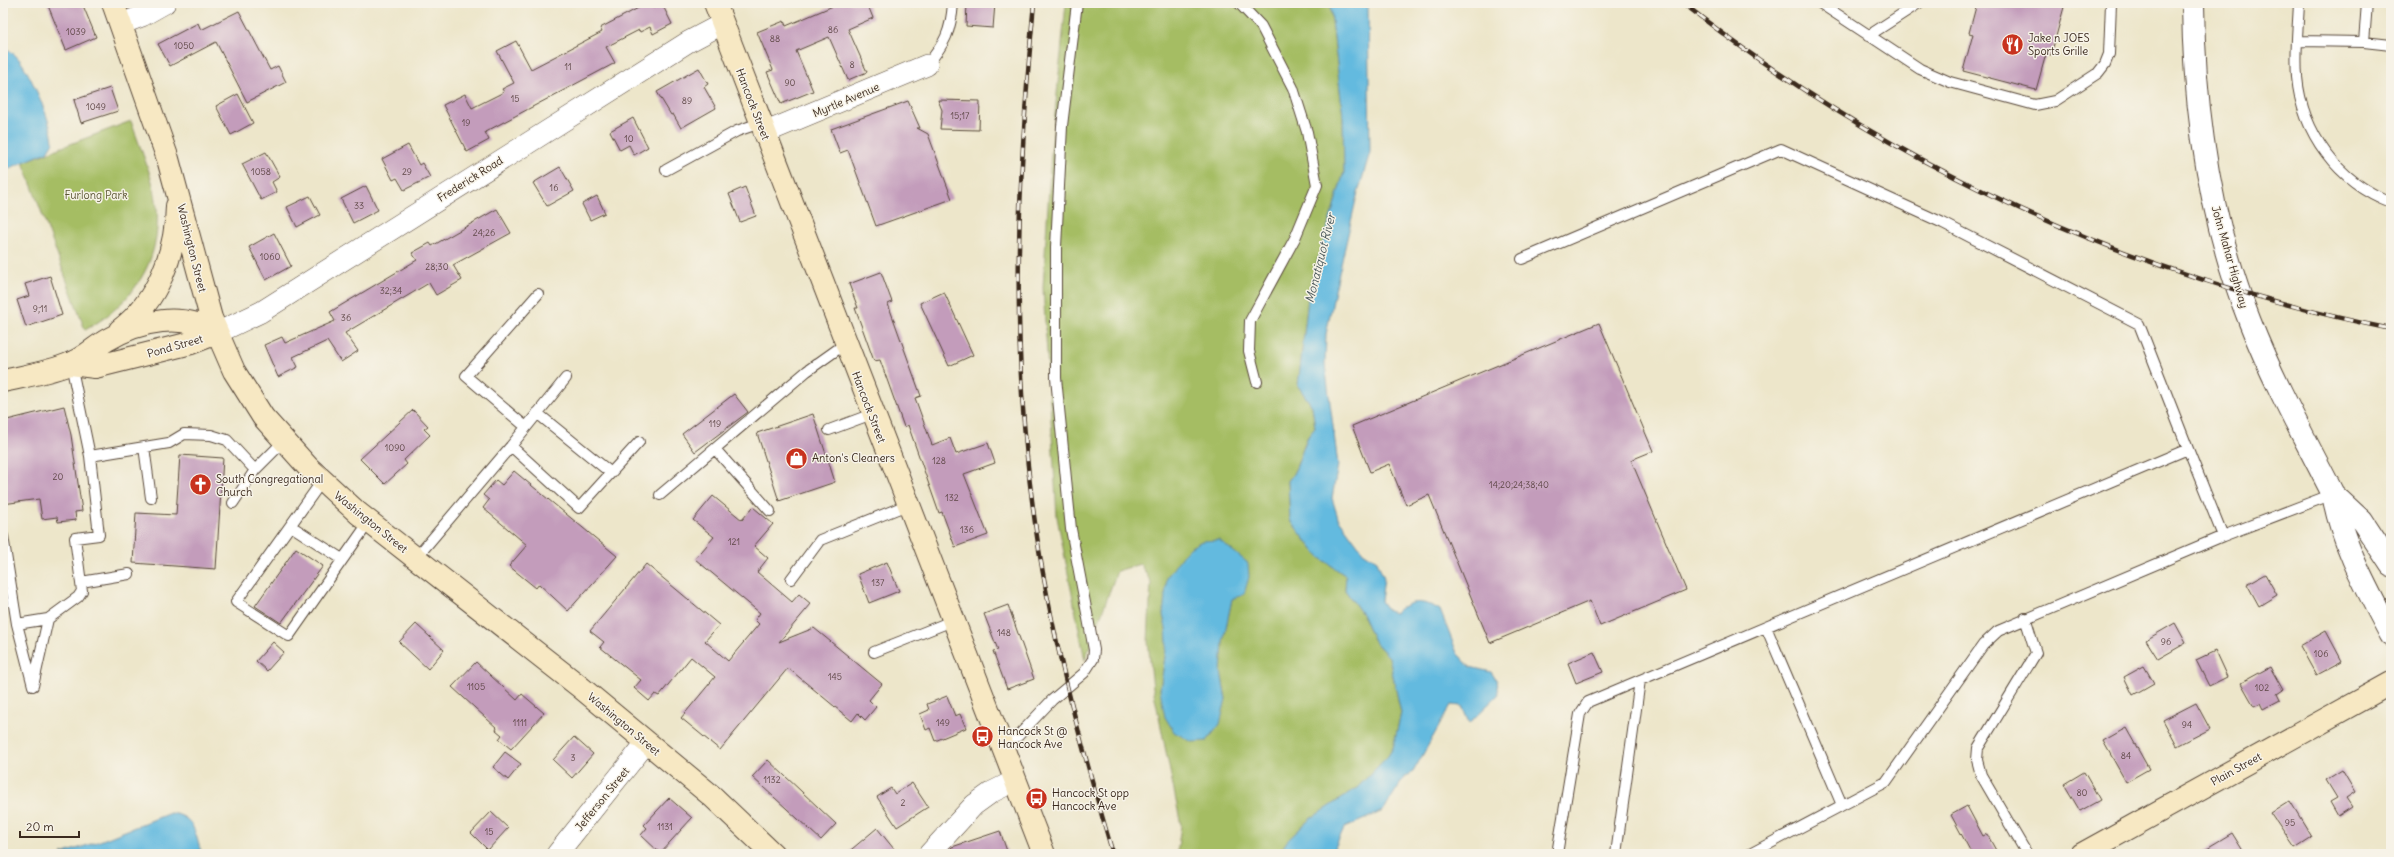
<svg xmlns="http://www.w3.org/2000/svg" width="2394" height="857" viewBox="0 0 2394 857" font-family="Delius,sans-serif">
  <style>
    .green { fill: #a5bd63; stroke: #707440; fill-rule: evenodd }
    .water { fill: #63badf; stroke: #4f727e }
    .building { fill: #c39cbb }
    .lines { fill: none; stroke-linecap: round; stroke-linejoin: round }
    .service-casing { stroke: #564638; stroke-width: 12 }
    .minor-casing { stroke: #564638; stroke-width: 22 }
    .tertiary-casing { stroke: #564638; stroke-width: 24 }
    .secondary-casing { stroke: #564638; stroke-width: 24 }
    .service { stroke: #fff; stroke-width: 10 }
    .minor { stroke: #fff; stroke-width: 21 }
    .tertiary { stroke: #fff; stroke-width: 22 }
    .secondary { stroke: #f7e8c3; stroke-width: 22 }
    .rail-casing { stroke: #3b2a1e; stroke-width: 4.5 }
    .rail { stroke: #f7f3e8; stroke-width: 3; stroke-dasharray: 9; stroke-linecap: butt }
    .labels { text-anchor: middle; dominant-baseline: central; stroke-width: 3; stroke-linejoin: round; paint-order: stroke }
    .number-label { font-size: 9px; fill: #5d4645 }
    .poi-label { font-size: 11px; fill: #3b2a1e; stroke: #f7f3e8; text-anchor: start }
    .street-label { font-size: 11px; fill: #3b2a1e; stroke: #f7f3e8 }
    .park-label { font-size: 11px; fill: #5b5633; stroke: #f7f3e8 }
    .water-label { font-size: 12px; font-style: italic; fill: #475558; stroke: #f7f3e8 }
  </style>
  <rect width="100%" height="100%" fill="#f7f3e8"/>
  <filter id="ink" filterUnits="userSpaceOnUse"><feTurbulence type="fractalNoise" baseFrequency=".025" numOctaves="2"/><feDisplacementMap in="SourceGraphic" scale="8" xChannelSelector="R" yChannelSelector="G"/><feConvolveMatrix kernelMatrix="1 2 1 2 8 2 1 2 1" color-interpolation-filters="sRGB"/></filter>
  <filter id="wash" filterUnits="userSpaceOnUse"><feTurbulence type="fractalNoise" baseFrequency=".012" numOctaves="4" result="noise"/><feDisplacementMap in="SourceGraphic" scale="16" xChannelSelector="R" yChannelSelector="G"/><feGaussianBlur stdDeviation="0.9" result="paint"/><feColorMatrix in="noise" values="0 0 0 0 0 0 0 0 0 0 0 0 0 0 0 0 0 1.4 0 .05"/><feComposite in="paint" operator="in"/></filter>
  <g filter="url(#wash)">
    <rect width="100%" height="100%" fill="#ede6ca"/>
    <path class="green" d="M 1066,3 L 1330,3 L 1343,116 L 1344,172 L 1309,290 L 1298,386 L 1312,406 L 1315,427 C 1300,441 1302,465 1288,481 L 1290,520 L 1318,556 L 1346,576 L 1345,590 L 1362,614 L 1374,641 L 1389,657 L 1401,713 L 1393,748 L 1388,756 L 1357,788 L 1310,819 L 1287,841 L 1279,854 L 1177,854 L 1181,825 L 1153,688 L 1148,642 L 1151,582 L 1140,564 L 1117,571 L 1085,660 L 1057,517 L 1043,288 L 1051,154 ZM 1202,541 L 1232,599 L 1223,642 L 1221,672 L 1226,699 L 1160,690 L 1167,644 L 1166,628 L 1163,615 L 1182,556 L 1191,547 Z
      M 131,121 C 138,142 147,163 153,185 C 169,248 140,300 85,330 L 23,162 Z"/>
    <path class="water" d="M 1330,3 L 1368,3 L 1370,152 L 1356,200 L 1336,286 L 1326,334 L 1325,364 L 1338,465 L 1332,498 L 1338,518 L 1363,552 L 1377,561 L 1384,578 L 1381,601 L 1388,611 L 1395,613 C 1410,599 1423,600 1440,610 L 1457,653 L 1470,667 L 1491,672 L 1497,681 L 1499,694 L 1469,723 L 1462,706 L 1451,705 L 1413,772 L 1405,776 L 1383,811 L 1344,828 L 1332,854 L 1279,854 L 1287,841 L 1310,819 L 1357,788 L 1388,756 L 1393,748 L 1401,713 L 1389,657 L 1374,641 L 1362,614 L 1345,590 L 1346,576 L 1318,556 L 1290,520 L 1288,481 C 1302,465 1301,441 1315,427 L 1312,406 L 1298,386 L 1309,290 L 1344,172 L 1343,116 Z
      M 3,46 C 8,50 14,53 18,58 C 30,72 52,123 53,142 L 47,152 L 3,171 Z
      M 1219,540 L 1248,563 L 1249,577 L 1244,594 L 1232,599 L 1223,642 L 1221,672 L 1226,699 L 1220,724 L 1207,741 L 1192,742 L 1174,732 L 1165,717 L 1160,690 L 1167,643 L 1166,628 L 1163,615 L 1167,577 L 1182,556 L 1191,547 L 1202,541 Z
      M 170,813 C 196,816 194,833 202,854 L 61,854 L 100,841 Z"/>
    <g id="blocks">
      <path class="building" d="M 47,3 L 82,3 L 96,37 L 66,50 Z
        M 648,3 L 650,3 L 653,8 L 662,4 L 672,24 L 653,34 L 650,27 L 640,32 L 639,30 L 606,47 L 615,63 L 485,132 L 489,140 L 467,152 L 443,105 L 465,94 L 472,108 L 504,92 L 502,89 L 514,83 L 497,51 L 516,41 L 531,69 L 602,32 L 600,28 Z
        M 840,3 L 867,3 L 873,18 L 848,29 L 867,72 L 848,80 L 829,37 L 796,51 L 813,91 L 781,104 L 767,72 L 773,70 L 757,32 L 784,21 L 786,26 Z
        M 967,3 L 995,3 L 993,28 L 966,26 Z
        M 1977,3 L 2049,3 L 2064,7 L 2051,55 L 2046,54 L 2036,90 L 1963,71 L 1973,34 L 1969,33 Z
        M 239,11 L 270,70 L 278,66 L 286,82 L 247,102 L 216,42 L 170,66 L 158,44 L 198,23 L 201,30 Z
        M 699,68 L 708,84 L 704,87 L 716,108 L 681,128 L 673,114 L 671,115 L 657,92 Z
        M 110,88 L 118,111 L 81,123 L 74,100 Z
        M 238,94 L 253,123 L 231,135 L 216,106 Z
        M 938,100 L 980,101 L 979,130 L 940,129 L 942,110 Z
        M 908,101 L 920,128 L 917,128 L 928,134 L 952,199 L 876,226 L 848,150 L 840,153 L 831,129 Z
        M 633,118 L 648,147 L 634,155 L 629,145 L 620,150 L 610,131 Z
        M 408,145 L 419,165 L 422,163 L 430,177 L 404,190 L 397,178 L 393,180 L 382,159 Z
        M 266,152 L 280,177 L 272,182 L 277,192 L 261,200 L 242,164 Z
        M 560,167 L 574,191 L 547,206 L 533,183 Z
        M 366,186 L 378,210 L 353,223 L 341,199 Z
        M 745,187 L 756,216 L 740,222 L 729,194 Z
        M 310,196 L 320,215 L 297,227 L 287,207 Z
        M 597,196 L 605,213 L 590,220 L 582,204 Z
        M 497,209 L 511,233 L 453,265 L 462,280 L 436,295 L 429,283 L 345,333 L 358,351 L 341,362 L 327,341 L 293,357 L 298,367 L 278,377 L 264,345 L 282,337 L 285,343 L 335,321 L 330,312 L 417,260 L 412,253 L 430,243 L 432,246 Z
        M 274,233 L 291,266 L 266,280 L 249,247 Z
        M 881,272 L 892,302 L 888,304 L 921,396 L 915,398 L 932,445 L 950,438 L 956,454 L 988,443 L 995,463 L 964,474 L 988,535 L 955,547 L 942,512 L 939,513 L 908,425 L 904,427 L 880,360 L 874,361 L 855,308 L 858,308 L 849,284 Z
        M 50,276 L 62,315 L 26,327 L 17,300 L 29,296 L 25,284 Z
        M 944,292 L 973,355 L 949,366 L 920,303 Z
        M 1599,323 L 1653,451 L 1631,460 L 1686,590 L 1600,626 L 1590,601 L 1490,643 L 1429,495 L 1406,505 L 1389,464 L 1370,472 L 1352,426 Z
        M 734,394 L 748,412 L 695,452 L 682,434 Z
        M 64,406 L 71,435 L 82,511 L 75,512 L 76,520 L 58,522 L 57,517 L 42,519 L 39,499 L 3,504 L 3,421 Z
        M 413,410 L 428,426 L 424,429 L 430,435 L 404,460 L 407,464 L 385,484 L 360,459 Z
        M 813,414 L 835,482 L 779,501 L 757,433 Z
        M 180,455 L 223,458 L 216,569 L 133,563 L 136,513 L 176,515 Z
        M 514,471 L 617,556 L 568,611 L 539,584 L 536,588 L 509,566 L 527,545 L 483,508 L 489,500 L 483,495 L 496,480 L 502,485 Z
        M 713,496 L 742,520 L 753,507 L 773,524 L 754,546 L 768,558 L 757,572 L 792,602 L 799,594 L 811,604 L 779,642 L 814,628 L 882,684 L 869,700 L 876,707 L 865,720 L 858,713 L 852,721 L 788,668 L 720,750 L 681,718 L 715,677 L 691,657 L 659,696 L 655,694 L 649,701 L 634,688 L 641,680 L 600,647 L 604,642 L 590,631 L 646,564 L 719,625 L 705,641 L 728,661 L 759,624 L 755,620 L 760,613 L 695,559 L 714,537 L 693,520 Z
        M 296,548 L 323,566 L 281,623 L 255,606 Z
        M 887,562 L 899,591 L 869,603 L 858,574 Z
        M 2265,574 L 2277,595 L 2259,606 L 2247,584 Z
        M 1008,605 L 1034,679 L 1007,689 L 993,651 L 998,650 L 984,614 Z
        M 2175,623 L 2186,643 L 2158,659 L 2146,640 Z
        M 416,624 L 444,650 L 428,669 L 399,642 Z
        M 2326,631 L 2342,661 L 2316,675 L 2300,646 Z
        M 273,642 L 284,652 L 267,671 L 256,661 Z
        M 2215,651 L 2227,677 L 2209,686 L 2196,660 Z
        M 1594,652 L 1603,672 L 1576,683 L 1568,663 Z
        M 476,662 L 517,700 L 522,694 L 544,713 L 511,749 L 499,739 L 502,735 L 496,730 L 497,728 L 452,687 Z
        M 2144,666 L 2154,683 L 2133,695 L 2124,677 Z
        M 2270,667 L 2283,690 L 2277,694 L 2280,700 L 2263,709 L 2260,703 L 2254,706 L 2241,683 Z
        M 947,696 L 955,716 L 960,714 L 966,728 L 935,741 L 930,728 L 926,730 L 920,714 L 929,710 L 927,704 Z
        M 2196,703 L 2210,729 L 2177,746 L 2163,720 Z
        M 2126,728 L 2149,769 L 2126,782 L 2103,741 Z
        M 574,737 L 593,754 L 572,778 L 553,760 Z
        M 505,752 L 521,764 L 508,780 L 493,767 Z
        M 768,760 L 836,824 L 821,840 L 752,777 Z
        M 2342,770 L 2355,792 L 2346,798 L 2352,807 L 2338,816 L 2330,802 L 2337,798 L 2326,780 Z
        M 2084,772 L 2100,800 L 2080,811 L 2064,784 Z
        M 912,783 L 928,807 L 897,827 L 877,797 L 891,788 L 895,794 Z
        M 669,798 L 692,818 L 660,853 L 641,835 L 647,828 L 644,825 Z
        M 2290,801 L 2312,837 L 2295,848 L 2271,813 Z
        M 1967,806 L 1983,836 L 1987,834 L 1998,854 L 1972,854 L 1951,815 Z
        M 491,812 L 508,828 L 488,850 L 471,833 Z
        M 877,828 L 898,854 L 846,854 Z
        M 1000,831 L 1008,854 L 945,854 L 952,847 Z
        M 2232,833 L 2245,854 L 2197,854 Z"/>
    </g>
  </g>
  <g filter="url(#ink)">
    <use href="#blocks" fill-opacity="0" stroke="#564638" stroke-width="1"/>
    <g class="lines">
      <defs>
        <path id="service" d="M 1239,3 L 1261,26 L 1293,88 L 1307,132 L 1317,185 L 1295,238 L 1250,321 L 1249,351 L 1257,382
          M 1820,3 L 1920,69 L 1950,82 L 2035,105 L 2055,101 L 2098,73 L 2105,64 L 2109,54 L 2111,3
          M 2299,3 C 2298,27 2295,52 2297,77 C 2302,133 2338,182 2391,202
          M 1868,36 L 1919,3
          M 2298,41 L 2364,42 L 2391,45
          M 2364,42 L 2367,3
          M 927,65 C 945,43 951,32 953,3
          M 666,170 L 737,131 L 760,123
          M 1522,259 L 1781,149 L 1943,223 L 2139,324 L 2188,449 L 1588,702 L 1580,714 L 1557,854
          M 537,413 L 611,473
          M 526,427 L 466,376 L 538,294
          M 829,430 L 872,414
          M 511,446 L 566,378
          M 144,447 L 151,498
          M 715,449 L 770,511
          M 2188,449 L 2223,536
          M 90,456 L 169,443 L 184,434 L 211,435 L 227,440 L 255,470 L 284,441
          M 322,481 L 236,602 L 289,636 L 369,522
          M 660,495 L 807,371 L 845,344
          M 233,503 L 255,470
          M 291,526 L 342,559
          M 3,536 L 17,624 L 48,619 L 78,597 L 82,591 L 75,538 L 99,535 L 90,456 L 71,364
          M 416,558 L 511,446 L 579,508 L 639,442
          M 791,579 L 820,540 L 907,505
          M 81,582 L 129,574
          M 2025,618 L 2036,653 L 1978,748 L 1977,760 L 1981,775 L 2027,854
          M 17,624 L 33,686 L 48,619
          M 1766,627 L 1842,805
          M 874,652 L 952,621
          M 1000,745 L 1018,736 L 1052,700 L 1084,673 L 1093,659 L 1094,650 L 1071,529 L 1056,378 L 1056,247 L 1062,126 L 1077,3
          M 1616,854 L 1640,680
          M 1750,854 L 1886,782 L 1983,645 L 1998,631 L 2223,536 L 2333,494"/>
        <path id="minor" d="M 121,24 L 142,16 L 165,3
          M 764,133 L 927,65
          M 217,333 L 261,312 L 688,42 L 722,24
          M 557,854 L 646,743
          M 929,854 L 974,805 L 992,792 L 1014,781"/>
        <path id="tertiary" d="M 2193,3 C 2194,112 2210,221 2250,322 C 2273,381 2304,437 2333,494 C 2342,545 2367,589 2391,635
          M 2333,494 L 2362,521 L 2391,565"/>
        <path id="secondary" d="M 113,3 L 168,159 L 211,318 L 234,371 L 263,417 L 308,467 L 358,513 L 579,686 L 713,797 L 773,854
          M 715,3 L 1044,854
          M 120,330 C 158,301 176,253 177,206
          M 71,364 L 95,367 L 191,343 L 217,333
          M 3,381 C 24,376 52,372 71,363 C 84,358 95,347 107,340 C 141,320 182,312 217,333
          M 2082,854 L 2391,683"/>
      </defs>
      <use href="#service" class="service-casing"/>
      <use href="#minor" class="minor-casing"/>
      <use href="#tertiary" class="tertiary-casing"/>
      <use href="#secondary" class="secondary-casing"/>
      <use href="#service" class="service"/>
      <use href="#minor" class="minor"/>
      <use href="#tertiary" class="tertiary"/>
      <use href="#secondary" class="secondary"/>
      <defs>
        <path id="rail" d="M 1034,3 C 1018,174 1010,337 1033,508 C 1048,626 1080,741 1113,854
          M 1683,3 C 1889,166 2134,277 2391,329"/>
      </defs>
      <use href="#rail" class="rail-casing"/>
      <use href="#rail" class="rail"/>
    </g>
  </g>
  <defs>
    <symbol id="restaurant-disc" viewBox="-11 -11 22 22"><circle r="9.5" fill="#c8321e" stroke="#f7f3e8"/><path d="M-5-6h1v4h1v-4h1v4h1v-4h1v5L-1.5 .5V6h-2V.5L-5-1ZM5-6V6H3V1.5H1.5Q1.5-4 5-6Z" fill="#fff"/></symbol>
    <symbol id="shop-disc" viewBox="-11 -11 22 22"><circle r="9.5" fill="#c8321e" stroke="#f7f3e8"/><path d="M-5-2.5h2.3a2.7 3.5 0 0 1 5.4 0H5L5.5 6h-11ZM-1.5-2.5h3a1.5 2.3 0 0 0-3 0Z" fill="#fff"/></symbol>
    <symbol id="church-disc" viewBox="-11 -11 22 22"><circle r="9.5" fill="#c8321e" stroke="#f7f3e8"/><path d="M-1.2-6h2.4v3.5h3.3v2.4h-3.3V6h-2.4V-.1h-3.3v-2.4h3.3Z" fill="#fff"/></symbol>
    <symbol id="bus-disc" viewBox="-11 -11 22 22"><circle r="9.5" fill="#c8321e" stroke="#f7f3e8"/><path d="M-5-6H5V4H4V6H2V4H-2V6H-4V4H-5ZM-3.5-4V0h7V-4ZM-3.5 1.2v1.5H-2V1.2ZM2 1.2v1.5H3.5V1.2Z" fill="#fff"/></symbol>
  </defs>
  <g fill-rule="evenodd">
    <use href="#restaurant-disc" x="2000" y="32" width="25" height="25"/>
    <use href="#shop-disc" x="784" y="446" width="25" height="25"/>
    <use href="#church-disc" x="188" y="472" width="25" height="25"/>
    <use href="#bus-disc" x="970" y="724" width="25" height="25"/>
    <use href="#bus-disc" x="1024" y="786" width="25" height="25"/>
  </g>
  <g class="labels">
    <g class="number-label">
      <text x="833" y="29">86</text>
      <text x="76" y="31">1039</text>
      <text x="775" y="38">88</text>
      <text x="184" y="45">1050</text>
      <text x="852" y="64">8</text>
      <text x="568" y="66">11</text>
      <text x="790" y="82">90</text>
      <text x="515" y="98">15</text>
      <text x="687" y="100">89</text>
      <text x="96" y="106">1049</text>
      <text x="960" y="115">15;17</text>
      <text x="466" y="122">19</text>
      <text x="629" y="138">10</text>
      <text x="261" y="171">1058</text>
      <text x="407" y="171">29</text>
      <text x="554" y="187">16</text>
      <text x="359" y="205">33</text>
      <text x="484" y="232">24;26</text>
      <text x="270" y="256">1060</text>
      <text x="437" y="266">28;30</text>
      <text x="391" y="290">32;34</text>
      <text x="40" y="308">9;11</text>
      <text x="346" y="317">36</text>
      <text x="715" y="423">119</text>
      <text x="395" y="447">1090</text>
      <text x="939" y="460">128</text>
      <text x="58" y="476">20</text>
      <text x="1519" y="484">14;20;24;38;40</text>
      <text x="952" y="497">132</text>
      <text x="967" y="529">136</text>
      <text x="734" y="541">121</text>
      <text x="878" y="582">137</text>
      <text x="1004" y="632">148</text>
      <text x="2166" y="641">96</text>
      <text x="2321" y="653">106</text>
      <text x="835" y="676">145</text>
      <text x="476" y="686">1105</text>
      <text x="2262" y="687">102</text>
      <text x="520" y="722">1111</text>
      <text x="943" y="722">149</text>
      <text x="2187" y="724">94</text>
      <text x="2126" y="755">84</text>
      <text x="573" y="757">3</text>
      <text x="772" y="779">1132</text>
      <text x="2082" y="792">80</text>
      <text x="903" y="802">2</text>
      <text x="2290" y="822">95</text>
      <text x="665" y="826">1131</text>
      <text x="489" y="831">15</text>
    </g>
    <g class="poi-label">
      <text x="2028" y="38">Jake n JOES<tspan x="2028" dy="13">Sports Grille</tspan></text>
      <text x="812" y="458">Anton's Cleaners</text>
      <text x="216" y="479">South Congregational<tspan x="216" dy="13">Church</tspan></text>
      <text x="998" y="731">Hancock St @<tspan x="998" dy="13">Hancock Ave</tspan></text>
      <text x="1052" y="793">Hancock St opp<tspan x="1052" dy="13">Hancock Ave</tspan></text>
    </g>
    <g class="street-label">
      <text transform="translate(846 100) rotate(-23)">Myrtle Avenue</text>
      <text transform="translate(753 104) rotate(69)">Hancock Street</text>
      <text transform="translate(470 179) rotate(-32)">Frederick Road</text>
      <text transform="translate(192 248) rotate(76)">Washington Street</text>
      <text transform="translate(2230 257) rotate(74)">John Mahar Highway</text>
      <text transform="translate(175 346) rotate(-16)">Pond Street</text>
      <text transform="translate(869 407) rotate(69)">Hancock Street</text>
      <text transform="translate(371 522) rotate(39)">Washington Street</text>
      <text transform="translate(624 724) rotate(40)">Washington Street</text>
      <text transform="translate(2236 769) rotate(-29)">Plain Street</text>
      <text transform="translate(602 799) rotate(-51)">Jefferson Street</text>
    </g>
    <g class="park-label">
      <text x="96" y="195">Furlong Park</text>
    </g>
    <g class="water-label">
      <text transform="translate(1320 258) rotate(-76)">Monatiquot River</text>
    </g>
  </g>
  <rect width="2394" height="857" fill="none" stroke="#f7f3e8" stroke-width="16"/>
  <path d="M20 831v6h59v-6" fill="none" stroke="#3b2a1e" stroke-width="2"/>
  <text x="26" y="831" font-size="12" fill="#3b2a1e" stroke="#f7f3e8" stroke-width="3" paint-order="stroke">20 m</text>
</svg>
